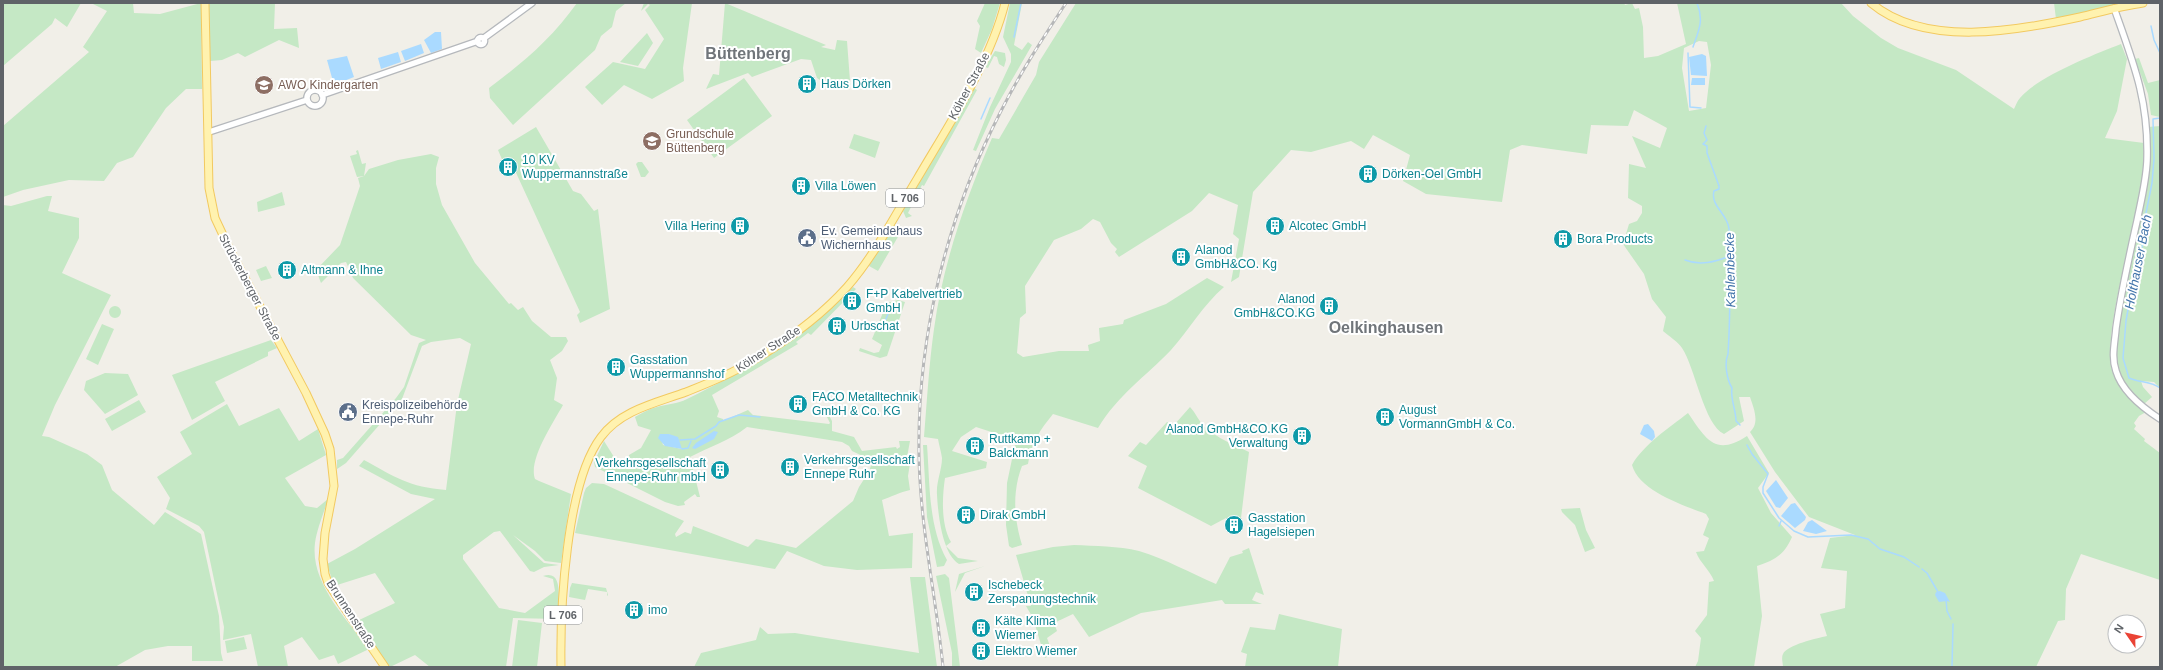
<svg xmlns="http://www.w3.org/2000/svg" width="2163" height="670" viewBox="0 0 2163 670" font-family="Helvetica,sans-serif">
  <style>
    .green { fill: #c5e8c5; fill-rule: evenodd }
    .water { fill: #aadaff }
    .lines { fill: none; stroke-linecap: round; stroke-linejoin: round }
    .stream { stroke: #aadaff; stroke-width: 1.5 }
    .minor-casing { stroke: #b5b8bc; stroke-width: 8 }
    .major-casing { stroke: #f2c960; stroke-width: 9 }
    .minor { stroke: #fff; stroke-width: 5.5 }
    .major { stroke: #fff2af; stroke-width: 7 }
    .rail-casing { stroke: #b6b7b8; stroke-width: 3 }
    .rail { stroke: #fff; stroke-width: 1.5; stroke-dasharray: 4.5; stroke-linecap: butt }
    .labels { text-anchor: middle; dominant-baseline: central; stroke-width: 4; stroke-linejoin: round; paint-order: stroke }
    .shield { fill: #fff; stroke: #8f9295; stroke-width: 1 }
    .shield-label { font-size: 11px; font-weight: bold; fill: #5f6368 }
    .culture-label { font-size: 12px; fill: #0d838f; stroke: #fff; text-anchor: start }
    .education-label { font-size: 12px; fill: #785e54; stroke: #fff; text-anchor: start }
    .street-label { font-size: 12px; fill: #5f6368; stroke: #fff }
    .service-label { font-size: 12px; fill: #4e5e75; stroke: #fff; text-anchor: start }
    .water-label { font-size: 13px; font-style: italic; fill: #4174aa; stroke: #fff }
    .district-label { font-size: 16px; font-weight: bold; fill: #70757a; stroke: #fff }
  </style>
  <rect width="100%" height="100%" fill="#f1efe8"/>
  <path class="green" d="M 3,3 L 81,3 L 67,27 L 55,18 L 52,24 L 3,66 Z
    M 91,3 L 133,3 L 134,13 L 160,14 L 201,3 L 202,89 L 186,89 L 166,108 L 133,157 L 117,163 L 104,181 L 69,180 L 23,190 L 3,197 L 3,126 L 89,52 L 83,47 L 107,11 Z
    M 209,3 L 275,3 L 274,29 L 297,28 L 299,48 L 279,40 L 245,57 L 238,53 L 222,60 L 210,61 Z
    M 577,3 L 626,3 L 616,11 L 612,27 L 601,36 L 595,50 L 513,125 L 490,98 L 489,88 C 525,61 551,39 577,3 Z
    M 644,3 L 692,3 L 683,68 L 684,81 L 652,99 L 624,85 L 602,105 L 585,87 L 613,62 L 645,69 L 664,39 L 645,10 L 650,5 L 648,4 L 641,11 Z
    M 725,3 L 826,45 L 821,47 L 835,50 L 837,40 L 847,41 L 850,81 L 838,81 L 829,86 L 817,78 L 811,60 L 801,59 L 752,77 L 748,73 L 706,89 L 713,74 L 719,75 Z
    M 985,3 L 1000,3 L 992,29 L 981,53 L 975,49 L 980,26 L 977,21 Z
    M 1010,3 L 1022,3 L 1014,45 L 1022,50 L 1028,42 L 1032,45 L 995,109 L 976,151 L 973,150 L 990,107 L 1011,62 L 1011,54 L 1003,37 Z
    M 1076,3 L 1624,3 L 1625,5 L 1632,3 L 1635,9 L 1639,8 L 1643,27 L 1644,58 L 1658,56 L 1686,44 L 1677,3 L 1841,3 L 1853,16 L 1881,38 L 1898,48 L 1956,70 L 2014,109 C 2016,105 2017,101 2020,98 C 2037,77 2095,54 2121,44 L 2127,59 L 2117,111 L 2105,138 L 2144,143 C 2144,162 2144,181 2140,200 C 2132,240 2100,341 2114,376 C 2120,391 2135,402 2146,412 L 2139,416 L 2134,423 L 2136,426 L 2134,429 L 2145,439 L 2144,441 L 2160,453 L 2160,580 L 2081,554 L 2066,589 L 2065,620 L 2058,621 L 2036,667 L 1783,667 C 1783,663 1781,658 1783,654 C 1787,645 1817,638 1827,636 L 1820,614 L 1845,608 L 1847,571 L 1821,568 L 1830,538 L 1855,535 L 1809,517 L 1775,472 L 1750,432 C 1760,423 1754,409 1750,397 L 1739,397 L 1744,421 L 1724,434 C 1704,425 1695,367 1682,348 C 1678,342 1669,336 1663,331 L 1666,317 L 1652,299 L 1644,274 L 1623,244 L 1629,224 L 1637,221 L 1642,213 L 1642,206 L 1628,198 L 1629,164 L 1646,168 L 1632,136 L 1660,148 L 1667,128 L 1634,110 L 1628,126 L 1591,125 L 1587,154 L 1522,145 L 1510,150 L 1502,202 L 1426,194 L 1403,181 L 1410,155 L 1373,135 L 1364,149 L 1351,141 L 1311,152 L 1291,150 L 1253,192 L 1239,277 L 1231,282 L 1239,239 L 1233,234 L 1238,205 L 1209,193 L 1192,211 L 1119,257 L 1115,252 L 1117,249 L 1111,243 L 1100,222 L 1093,219 L 1081,229 L 1054,240 L 1025,286 L 1026,313 L 1020,318 L 1017,353 L 1023,357 L 1059,351 L 1089,351 L 1088,345 L 1100,341 L 1099,328 L 1123,324 L 1124,320 L 1166,304 L 1207,278 L 1224,287 C 1203,305 1189,330 1171,350 C 1145,377 1118,395 1098,428 L 1053,414 C 1040,430 1031,443 1028,464 L 1022,466 C 1012,492 1014,519 1022,545 L 1012,548 L 1009,546 L 1006,525 L 1007,483 L 1016,440 L 976,427 L 961,437 L 952,451 L 987,462 L 986,468 L 945,478 C 942,498 941,525 951,542 L 946,546 L 958,558 L 978,561 L 959,564 C 942,554 938,513 937,495 C 936,482 942,470 942,458 C 941,451 939,445 938,439 L 924,437 C 927,401 929,364 934,329 C 943,263 966,198 992,138 L 999,139 L 1036,75 L 1039,62 ZM 1699,41 L 1707,42 L 1711,65 L 1706,108 L 1689,111 L 1682,68 L 1684,48 Z
    M 2054,3 L 2130,3 L 2056,19 Z
    M 647,33 L 653,43 L 638,66 L 620,62 Z
    M 995,51 L 1005,53 L 1006,60 L 1004,67 L 999,64 L 997,57 L 994,56 L 988,68 L 985,67 Z
    M 2139,58 L 2148,83 L 2160,80 L 2160,117 L 2151,115 L 2148,94 L 2135,59 Z
    M 744,78 L 772,116 L 714,158 L 687,120 Z
    M 974,88 L 977,90 L 924,186 L 922,185 L 908,213 L 912,216 L 906,218 L 903,211 Z
    M 2160,126 L 2160,388 L 2154,382 L 2141,381 L 2143,387 L 2152,397 L 2144,404 L 2128,387 L 2121,376 L 2116,358 L 2120,313 L 2146,186 L 2148,127 Z
    M 536,127 L 573,191 L 581,194 L 594,211 L 598,209 L 610,309 L 580,323 L 577,315 L 580,312 L 512,164 L 504,164 L 498,150 Z
    M 854,134 L 880,142 L 875,158 L 849,148 Z
    M 358,150 L 362,164 L 366,163 L 364,176 L 357,177 L 350,156 L 357,154 L 356,151 Z
    M 431,154 L 439,157 L 436,168 L 436,184 L 442,205 L 475,263 L 509,304 L 511,303 L 518,310 L 523,307 L 532,321 L 551,337 L 566,337 L 568,341 L 562,351 L 550,360 L 557,378 L 554,400 L 563,405 C 553,423 528,460 535,479 L 539,481 L 571,494 L 561,563 L 545,561 L 535,551 L 513,535 L 544,563 L 559,565 L 544,567 L 534,572 L 530,571 L 500,531 L 494,532 L 463,555 L 463,559 L 499,608 L 525,613 L 555,591 L 553,579 L 543,576 C 566,568 557,607 557,619 L 513,618 L 506,667 L 430,667 L 415,655 L 390,667 L 357,621 L 395,603 L 375,573 L 334,586 L 327,564 L 355,549 L 435,499 L 411,494 L 359,466 L 364,460 C 395,477 409,487 446,490 L 457,404 L 471,344 L 460,338 L 431,342 L 422,346 L 402,399 L 346,463 L 337,469 L 337,460 L 343,458 L 396,398 L 404,387 L 419,343 L 426,340 L 411,335 L 353,278 L 346,262 L 341,263 L 321,283 L 316,270 L 340,245 L 360,186 L 358,178 L 364,176 L 369,169 L 398,160 Z
    M 638,162 L 642,162 L 649,172 L 645,177 L 641,177 L 636,164 Z
    M 282,192 L 285,205 L 258,212 L 257,202 Z
    M 47,196 L 52,196 L 48,211 L 79,218 L 79,238 L 62,273 L 111,295 L 55,405 L 42,436 L 49,437 L 87,454 L 102,465 L 112,490 L 154,525 L 165,512 L 201,534 L 219,616 L 221,653 L 223,661 L 192,661 L 192,646 L 168,646 L 145,650 L 115,667 L 3,667 L 3,205 L 11,206 Z
    M 894,225 L 901,226 L 902,230 L 878,271 L 869,266 Z
    M 266,266 L 272,278 L 261,281 L 256,270 Z
    M 853,287 L 856,289 L 811,335 L 808,333 L 796,342 L 798,344 L 712,395 L 719,411 L 717,417 L 723,419 L 723,421 L 748,410 L 753,415 L 829,424 L 830,423 L 825,413 L 827,412 L 832,421 L 832,431 L 854,437 L 862,451 L 896,447 L 897,449 L 900,447 L 899,441 L 910,441 L 907,457 L 911,457 L 908,476 L 910,490 C 900,492 891,497 882,500 L 889,536 L 913,533 L 912,568 L 857,570 L 824,566 L 787,551 L 775,569 L 575,533 L 584,493 L 586,488 L 592,483 L 604,484 L 684,521 L 675,534 L 676,537 L 685,532 L 691,534 L 693,526 L 748,547 L 756,539 L 796,548 L 853,501 L 859,487 L 868,473 L 873,461 L 852,451 L 849,446 L 842,442 L 747,427 C 729,441 709,447 690,457 L 700,497 L 697,497 L 695,494 L 684,502 L 685,505 L 678,506 L 665,502 L 595,467 L 594,462 L 604,441 L 614,457 L 615,465 L 620,467 L 628,461 L 629,455 L 641,448 L 651,430 L 638,426 L 635,417 C 642,413 649,409 657,407 C 667,404 677,404 687,399 C 751,367 802,340 853,287 ZM 660,434 L 669,434 L 682,449 L 663,445 Z
    M 898,300 L 905,302 L 887,356 L 880,358 L 859,351 L 860,348 L 874,353 L 879,352 L 882,345 L 872,339 L 887,303 Z
    M109 312a6 6 0 1 1 12 0a6 6 0 1 1-12 0Z
    M 102,324 L 114,329 L 98,365 L 86,359 Z
    M 271,340 L 277,348 L 268,352 L 268,356 L 215,382 L 225,401 L 192,420 L 172,375 Z
    M 105,373 L 128,374 L 138,395 L 105,414 L 84,390 L 86,381 Z
    M 139,400 L 146,412 L 112,431 L 105,419 Z
    M 227,404 L 239,426 L 279,408 L 299,441 L 318,429 L 326,455 L 285,478 L 305,506 L 317,508 L 328,499 C 324,513 317,528 315,543 C 310,583 347,619 369,649 L 338,664 L 334,655 L 319,660 L 302,637 L 284,646 L 288,667 L 258,667 L 251,634 L 223,640 L 224,627 L 204,532 L 199,526 L 166,509 L 170,498 L 157,477 L 192,454 L 180,432 Z
    M 1190,407 C 1196,413 1199,422 1205,427 C 1217,438 1234,445 1249,452 L 1241,518 L 1226,518 L 1211,526 L 1138,488 L 1147,466 L 1128,456 L 1140,442 L 1146,445 L 1167,422 L 1175,424 Z
    M 1688,413 C 1706,439 1715,457 1747,436 L 1769,473 L 1758,488 L 1771,513 L 1792,537 C 1784,555 1775,560 1757,566 L 1762,616 L 1754,667 L 1695,667 L 1698,661 L 1701,638 L 1695,631 L 1707,615 L 1709,582 L 1714,581 C 1710,570 1700,563 1696,552 L 1704,551 L 1709,538 L 1703,535 L 1709,519 L 1706,514 C 1683,505 1639,491 1632,465 C 1644,444 1669,428 1688,413 Z
    M 923,445 L 927,445 C 930,483 928,526 947,560 L 944,566 L 937,567 L 927,517 Z
    M 1580,508 L 1586,530 L 1595,548 L 1585,552 L 1575,525 L 1562,512 L 1561,509 Z
    M 1074,545 C 1095,546 1118,546 1139,551 C 1166,559 1190,573 1216,584 L 1230,557 L 1243,553 L 1242,551 L 1249,548 L 1264,595 L 1256,592 L 1252,600 L 1262,604 L 1225,604 L 1222,600 L 1141,613 L 1089,637 L 1073,614 L 1054,623 L 1057,631 L 1047,638 L 1053,654 L 1045,658 L 1033,618 L 1026,606 L 1031,606 L 1016,555 L 1053,547 Z
    M 985,566 L 965,573 L 955,592 L 959,574 Z
    M 945,574 L 949,578 L 960,667 L 952,667 L 952,653 L 936,576 Z
    M 910,577 L 925,577 L 937,667 L 694,667 L 701,653 L 756,640 L 760,627 L 768,634 L 795,633 L 919,653 Z
    M 572,583 L 606,588 L 608,595 L 607,596 L 607,592 L 588,589 L 585,600 L 569,597 L 570,588 Z
    M 1279,614 L 1342,629 L 1338,667 L 1245,667 L 1247,654 L 1241,652 L 1250,627 L 1275,630 Z
    M 518,620 L 542,623 L 537,667 L 512,667 Z
    M 244,637 L 247,649 L 227,653 L 225,641 Z"/>
  <path class="water" d="M 435,32 L 441,32 L 442,49 L 431,53 L 424,40 Z
    M 421,44 L 424,53 L 405,61 L 401,51 Z
    M 398,52 L 401,62 L 381,69 L 378,58 Z
    M 1702,54 L 1706,56 L 1707,76 L 1691,75 L 1689,57 Z
    M 347,56 L 354,77 L 334,85 L 327,60 Z
    M 1705,78 L 1705,85 L 1691,85 L 1692,78 Z
    M 1648,424 L 1654,431 L 1655,437 L 1652,441 L 1640,434 L 1644,425 Z
    M 714,431 L 718,432 L 714,439 L 695,449 L 692,448 L 696,443 Z
    M 660,434 L 669,434 L 678,437 L 682,449 L 665,446 L 658,438 Z
    M 1776,480 L 1788,498 L 1780,508 L 1776,507 L 1766,491 Z
    M 1795,503 L 1806,517 L 1805,520 L 1795,528 L 1781,516 L 1791,504 Z
    M 1812,520 L 1827,531 L 1816,534 L 1803,531 L 1808,522 Z
    M 1940,591 L 1945,593 L 1950,602 L 1947,601 L 1939,602 L 1935,595 L 1936,592 Z"/>
  <g class="lines">
    <path class="stream" d="M 2151,26 L 2154,40 L 2160,53
      M 1014,37 L 1021,3
      M 1693,47 C 1699,30 1704,20 1697,3
      M 1688,53 L 1690,107 L 1701,108
      M 2160,118 L 2153,119 L 2154,159 L 2152,183 L 2143,228 L 2143,243 L 2134,275 L 2126,321 L 2123,358 L 2129,378 C 2140,383 2151,381 2160,388
      M 981,119 L 990,98
      M 1706,126 L 1704,133 L 1707,140 L 1703,144 L 1707,146 L 1707,153 L 1719,186 L 1719,189 L 1714,191 C 1710,206 1728,214 1729,229 C 1731,242 1730,255 1730,268 C 1730,297 1730,325 1728,354 C 1724,363 1727,380 1732,388 C 1730,398 1736,410 1736,421 L 1740,425
      M 1685,260 C 1700,266 1715,262 1730,256
      M 881,331 L 890,309
      M 680,440 L 695,439 L 716,426 L 719,422 L 739,415 L 760,417
      M 1747,445 L 1752,454 L 1768,474 L 1763,487 L 1763,493 L 1779,518 L 1794,531 L 1808,537 L 1851,535 L 1868,539 L 1880,549 L 1904,557 L 1919,567
      M 682,449 L 688,448 L 691,441
      M 1779,526 L 1781,521
      M 1922,569 L 1927,573 L 1938,592
      M 1946,600 L 1947,611 L 1951,619
      M 1952,667 L 1953,624"/>
    <defs>
      <path id="minor" d="M 2114,8 C 2134,64 2149,101 2147,161 C 2146,182 2141,201 2137,221 C 2129,257 2121,292 2116,328 C 2115,342 2111,357 2116,371 C 2122,391 2143,408 2160,419
        M477.5 41a3.5 3.5 0 1 1 7 0a3.5 3.5 0 1 1-7 0Z
        M 484,38 L 532,3
        M307 98a8 8 0 1 1 16 0a8 8 0 1 1-16 0Z
        M 322,95 L 478,41
        M 209,132 L 307,100"/>
      <path id="major" d="M 205,3 L 209,188 L 215,218 L 230,250 L 306,393 L 325,434 L 330,449 L 334,486 L 325,533 L 323,559 L 325,574 L 328,583 L 341,603 L 385,667
        M 1871,3 C 1925,48 2016,31 2080,17 C 2101,12 2121,6 2143,3
        M 561,667 C 560,609 566,483 601,437 C 621,410 656,403 686,392 C 706,384 727,376 745,365 C 781,345 819,318 847,287 C 875,255 895,215 917,179 C 948,126 990,63 1005,3"/>
    </defs>
    <use href="#minor" class="minor-casing"/>
    <use href="#major" class="major-casing"/>
    <use href="#minor" class="minor"/>
    <use href="#major" class="major"/>
    <defs>
      <path id="rail" d="M 943,667 C 936,596 920,527 919,455 C 917,336 947,216 1001,111 C 1020,73 1043,38 1066,3"/>
    </defs>
    <use href="#rail" class="rail-casing"/>
    <use href="#rail" class="rail"/>
  </g>
  <defs>
    <symbol id="building-disc" viewBox="-11 -11 22 22"><circle r="9.5" fill="#0f9aa8" stroke="#fff"/><path d="M-4-6H4V6H1V3H-1V6H-4ZM-2.5-4.3h1.7v1.8h-1.7ZM.8-4.3h1.7v1.8H.8ZM-2.5-1h1.7V.8h-1.7ZM.8-1h1.7V.8H.8Z" fill="#fff"/></symbol>
    <symbol id="school-disc" viewBox="-11 -11 22 22"><circle r="9.5" fill="#8d6e63" stroke="#fff"/><path d="M0-5L7-2L0 1L-7-2ZM-4 1L0 2.5L4 1V4Q0 6-4 4Z" fill="#fff"/></symbol>
    <symbol id="civic-disc" viewBox="-11 -11 22 22"><circle r="9.5" fill="#5c6f8a" stroke="#fff"/><path d="M-.6-6.5H3V-4.5H.6V-3L4-1V1h2V6H-6V1h2V-1L-.6-3ZM-1.2 2.5V6h2.4V2.5Z" fill="#fff"/></symbol>
  </defs>
  <g fill-rule="evenodd">
    <use href="#building-disc" x="796" y="73" width="22" height="22"/>
    <use href="#school-disc" x="253" y="74" width="22" height="22"/>
    <use href="#school-disc" x="641" y="130" width="22" height="22"/>
    <use href="#building-disc" x="497" y="156" width="22" height="22"/>
    <use href="#building-disc" x="1357" y="163" width="22" height="22"/>
    <use href="#building-disc" x="790" y="175" width="22" height="22"/>
    <use href="#building-disc" x="729" y="215" width="22" height="22"/>
    <use href="#building-disc" x="1264" y="215" width="22" height="22"/>
    <use href="#civic-disc" x="796" y="227" width="22" height="22"/>
    <use href="#building-disc" x="1552" y="228" width="22" height="22"/>
    <use href="#building-disc" x="1170" y="246" width="22" height="22"/>
    <use href="#building-disc" x="276" y="259" width="22" height="22"/>
    <use href="#building-disc" x="841" y="290" width="22" height="22"/>
    <use href="#building-disc" x="1318" y="295" width="22" height="22"/>
    <use href="#building-disc" x="826" y="315" width="22" height="22"/>
    <use href="#building-disc" x="605" y="356" width="22" height="22"/>
    <use href="#building-disc" x="787" y="393" width="22" height="22"/>
    <use href="#civic-disc" x="337" y="401" width="22" height="22"/>
    <use href="#building-disc" x="1374" y="406" width="22" height="22"/>
    <use href="#building-disc" x="1291" y="425" width="22" height="22"/>
    <use href="#building-disc" x="964" y="435" width="22" height="22"/>
    <use href="#building-disc" x="779" y="456" width="22" height="22"/>
    <use href="#building-disc" x="709" y="459" width="22" height="22"/>
    <use href="#building-disc" x="955" y="504" width="22" height="22"/>
    <use href="#building-disc" x="1223" y="514" width="22" height="22"/>
    <use href="#building-disc" x="963" y="581" width="22" height="22"/>
    <use href="#building-disc" x="623" y="599" width="22" height="22"/>
    <use href="#building-disc" x="970" y="617" width="22" height="22"/>
    <use href="#building-disc" x="970" y="640" width="22" height="22"/>
  </g>
  <g class="labels">
    <g class="shield">
      <rect x="886" y="189" width="38" height="18" rx="3"/>
      <rect x="544" y="606" width="38" height="18" rx="3"/>
    </g>
    <g class="shield-label">
      <text x="905" y="198">L 706</text>
      <text x="563" y="615">L 706</text>
    </g>
    <g class="culture-label">
      <text x="821" y="84">Haus Dörken</text>
      <text x="522" y="160">10 KV<tspan x="522" dy="14">Wuppermannstraße</tspan></text>
      <text x="1382" y="174">Dörken-Oel GmbH</text>
      <text x="815" y="186">Villa Löwen</text>
      <text x="726" y="226" text-anchor="end">Villa Hering</text>
      <text x="1289" y="226">Alcotec GmbH</text>
      <text x="1577" y="239">Bora Products</text>
      <text x="1195" y="250">Alanod<tspan x="1195" dy="14">GmbH&amp;CO. Kg</tspan></text>
      <text x="301" y="270">Altmann &amp; Ihne</text>
      <text x="866" y="294">F+P Kabelvertrieb<tspan x="866" dy="14">GmbH</tspan></text>
      <text x="1315" y="299" text-anchor="end">Alanod<tspan x="1315" dy="14">GmbH&amp;CO.KG</tspan></text>
      <text x="851" y="326">Urbschat</text>
      <text x="630" y="360">Gasstation<tspan x="630" dy="14">Wuppermannshof</tspan></text>
      <text x="812" y="397">FACO Metalltechnik<tspan x="812" dy="14">GmbH &amp; Co. KG</tspan></text>
      <text x="1399" y="410">August<tspan x="1399" dy="14">VormannGmbH &amp; Co.</tspan></text>
      <text x="1288" y="429" text-anchor="end">Alanod GmbH&amp;CO.KG<tspan x="1288" dy="14">Verwaltung</tspan></text>
      <text x="989" y="439">Ruttkamp +<tspan x="989" dy="14">Balckmann</tspan></text>
      <text x="804" y="460">Verkehrsgesellschaft<tspan x="804" dy="14">Ennepe Ruhr</tspan></text>
      <text x="706" y="463" text-anchor="end">Verkehrsgesellschaft<tspan x="706" dy="14">Ennepe-Ruhr mbH</tspan></text>
      <text x="980" y="515">Dirak GmbH</text>
      <text x="1248" y="518">Gasstation<tspan x="1248" dy="14">Hagelsiepen</tspan></text>
      <text x="988" y="585">Ischebeck<tspan x="988" dy="14">Zerspanungstechnik</tspan></text>
      <text x="648" y="610">imo</text>
      <text x="995" y="621">Kälte Klima<tspan x="995" dy="14">Wiemer</tspan></text>
      <text x="995" y="651">Elektro Wiemer</text>
    </g>
    <g class="education-label">
      <text x="278" y="85">AWO Kindergarten</text>
      <text x="666" y="134">Grundschule<tspan x="666" dy="14">Büttenberg</tspan></text>
    </g>
    <g class="street-label">
      <text transform="translate(969 86) rotate(-62)">Kölner Straße</text>
      <text transform="translate(250 287) rotate(62)">Strückerberger Straße</text>
      <text transform="translate(768 349) rotate(-33)">Kölner Straße</text>
      <text transform="translate(351 614) rotate(57)">Brunnenstraße</text>
    </g>
    <g class="service-label">
      <text x="821" y="231">Ev. Gemeindehaus<tspan x="821" dy="14">Wichernhaus</tspan></text>
      <text x="362" y="405">Kreispolizeibehörde<tspan x="362" dy="14">Ennepe-Ruhr</tspan></text>
    </g>
    <g class="water-label">
      <text transform="translate(2138 262) rotate(-79)">Holthauser Bach</text>
      <text transform="translate(1730 270) rotate(-91)">Kahlenbecke</text>
    </g>
    <g class="district-label">
      <text x="748" y="53">Büttenberg</text>
      <text x="1386" y="327">Oelkinghausen</text>
    </g>
  </g>
  <rect width="2163" height="670" fill="none" stroke="#5f6368" stroke-width="8"/>
  <g transform="translate(2127 634) rotate(304)"><circle r="19" fill="#ffffff" stroke="#bfc1c3"/>
  <path d="M0-3L7 15L0 10L-7 15Z" fill="#ea4335"/>
  <text y="-6" font-size="11" font-weight="bold" text-anchor="middle" fill="#5f6368">N</text>
  </g>
</svg>
